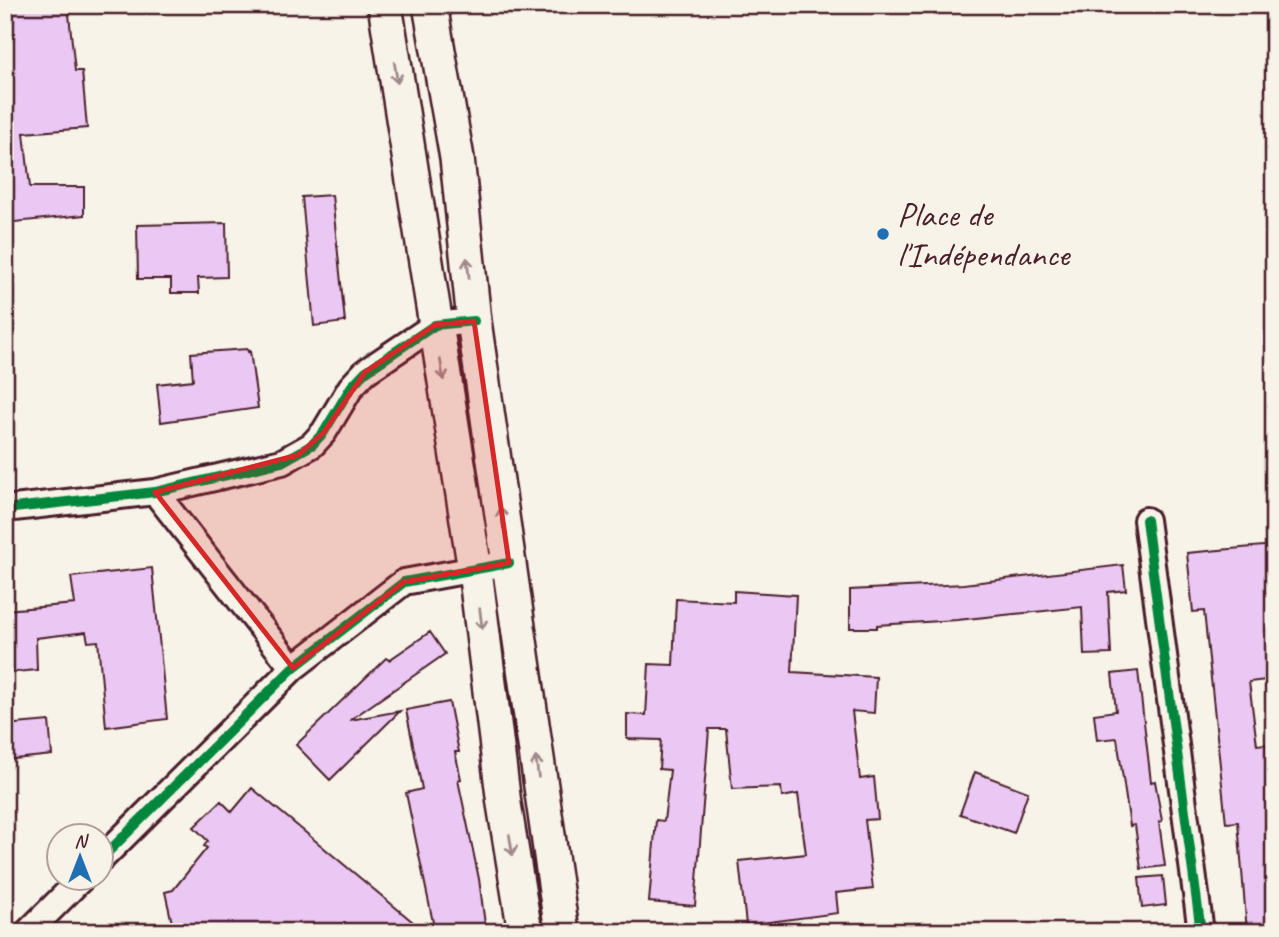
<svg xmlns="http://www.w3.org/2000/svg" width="1279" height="937" viewBox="0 0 1279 937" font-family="Caveat,sans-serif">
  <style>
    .building { fill: #eac8f3; stroke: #4a1f2b; stroke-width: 2 }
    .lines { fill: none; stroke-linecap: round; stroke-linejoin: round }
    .minor-casing { stroke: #4a1f2b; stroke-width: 30 }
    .secondary-casing { stroke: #4a1f2b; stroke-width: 38 }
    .minor { stroke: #f7f3e8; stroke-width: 24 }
    .secondary { stroke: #f7f3e8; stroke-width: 33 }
    .cycleway-casing { stroke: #f7f3e8; stroke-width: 15 }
    .cycleway { stroke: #00873e; stroke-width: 10 }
    .oneway { stroke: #a0898a }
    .marked { fill: #d62828; fill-opacity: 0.2; stroke: #d62828; stroke-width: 5; stroke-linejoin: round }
    .poi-dot { fill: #1f6fb2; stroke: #f7f3e8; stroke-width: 2.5 }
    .labels { text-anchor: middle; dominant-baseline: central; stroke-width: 5; stroke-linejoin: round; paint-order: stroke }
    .poi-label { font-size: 35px; fill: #4a1f2b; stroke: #f7f3e8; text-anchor: start }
  </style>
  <rect width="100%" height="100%" fill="#f7f3e8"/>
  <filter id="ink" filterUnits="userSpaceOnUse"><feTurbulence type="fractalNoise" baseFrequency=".0143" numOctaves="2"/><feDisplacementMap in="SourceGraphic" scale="14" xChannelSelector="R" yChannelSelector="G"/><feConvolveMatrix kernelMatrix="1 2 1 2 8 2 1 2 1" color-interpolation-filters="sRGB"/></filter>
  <g filter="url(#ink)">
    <path class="building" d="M 6,5 L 68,5 L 75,71 L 82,71 L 87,128 L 24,133 L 30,187 L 84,187 L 84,215 L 5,223 L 5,101 L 11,100 L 5,57 L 5,29 L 8,28 Z
      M 332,195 L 345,322 L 314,326 L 302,197 Z
      M 226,223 L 227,277 L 198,278 L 199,293 L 171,293 L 171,279 L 138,279 L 137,225 Z
      M 247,349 L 248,352 L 250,351 L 258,408 L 161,422 L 157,384 L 193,380 L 191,353 Z
      M 1274,545 L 1274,679 L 1249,682 L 1257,745 L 1266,744 L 1274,817 L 1270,819 L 1274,883 L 1267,883 L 1272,932 L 1247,932 L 1238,822 L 1226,823 L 1204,611 L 1193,612 L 1187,553 Z
      M 1123,565 L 1126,590 L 1108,592 L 1111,654 L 1084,655 L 1082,607 L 957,620 L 877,625 L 877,628 L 850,628 L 850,590 L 964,584 Z
      M 152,568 L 167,719 L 106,727 L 98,641 L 88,642 L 86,632 L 36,638 L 37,670 L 5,673 L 5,610 L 75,604 L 71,577 Z
      M 734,591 L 796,595 L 792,672 L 876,677 L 874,713 L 852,711 L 860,779 L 874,777 L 878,819 L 865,820 L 873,889 L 836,893 L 838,913 L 746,925 L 739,861 L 806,854 L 798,794 L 782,797 L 781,787 L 732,789 L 726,729 L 709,729 L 695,906 L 649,902 L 656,820 L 664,821 L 670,770 L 659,769 L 661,740 L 627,739 L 627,714 L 646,715 L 649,664 L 673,665 L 676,599 L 734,602 Z
      M 430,632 L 445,654 L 350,720 L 400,711 L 330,780 L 296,745 L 386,658 L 389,660 Z
      M 1138,671 L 1151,782 L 1155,781 L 1162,821 L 1159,822 L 1165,866 L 1141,869 L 1135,825 L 1130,826 L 1117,738 L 1097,740 L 1094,714 L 1116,711 L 1112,674 Z
      M 449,702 L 459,752 L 455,752 L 461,779 L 458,780 L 479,879 L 486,932 L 435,932 L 406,793 L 422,789 L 406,710 Z
      M 49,721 L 52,755 L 5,760 L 5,725 Z
      M 975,772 L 1028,792 L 1014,833 L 960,814 Z
      M 252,788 L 425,932 L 174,932 L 165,892 L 173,890 L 207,848 L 204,846 L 208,841 L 194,827 L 221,801 L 232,812 Z
      M 1163,876 L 1166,905 L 1142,908 L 1139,878 Z"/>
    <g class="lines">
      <defs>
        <path id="minor" d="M 155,492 L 293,668
          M 5,509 L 155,492 L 282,462 L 312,445 L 324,432 L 351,387 L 365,372 L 435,325 L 474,321
          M 1146,520 L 1201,932
          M 102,858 L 293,668 L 404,582 L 492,566
          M 28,932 L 82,878"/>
        <path id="secondary" d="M 385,5 L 475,570 L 504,804 L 525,932
          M 430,5 L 457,158 L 474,321 L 562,932"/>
      </defs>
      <use href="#minor" class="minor-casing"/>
      <use href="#secondary" class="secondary-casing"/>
      <use href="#minor" class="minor"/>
      <use href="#secondary" class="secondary"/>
      <defs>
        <path id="cycleway" d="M 5,509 L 155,492 L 282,462 L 312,445 L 324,432 L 351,387 L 365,372 L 435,325 L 474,321
          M 1146,520 L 1201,932
          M 102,858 L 293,668 L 404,582 L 509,563"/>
      </defs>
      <use href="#cycleway" class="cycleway-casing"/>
      <use href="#cycleway" class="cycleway"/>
    </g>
    <defs><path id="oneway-shaft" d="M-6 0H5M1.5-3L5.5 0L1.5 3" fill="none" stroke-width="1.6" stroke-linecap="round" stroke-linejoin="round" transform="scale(1.75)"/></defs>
    <g class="oneway">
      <use href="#oneway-shaft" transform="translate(396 73) rotate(81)"/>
      <use href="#oneway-shaft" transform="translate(468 268) rotate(-96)"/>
      <use href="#oneway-shaft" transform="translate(442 370) rotate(81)"/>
      <use href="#oneway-shaft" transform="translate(502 518) rotate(-98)"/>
      <use href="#oneway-shaft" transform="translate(481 619) rotate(83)"/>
      <use href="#oneway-shaft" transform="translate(537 767) rotate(-98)"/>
      <use href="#oneway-shaft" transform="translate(511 845) rotate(81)"/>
    </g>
  </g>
  <path class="marked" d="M 474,321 L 509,563 L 404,582 L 293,668 L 155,492 L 298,455 L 324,432 L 365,372 L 435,325 Z"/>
  <circle class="poi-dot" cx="883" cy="234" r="7"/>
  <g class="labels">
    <g class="poi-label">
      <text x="897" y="214">Place de<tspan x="897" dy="40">l'Indépendance</tspan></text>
    </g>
  </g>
  <rect width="1279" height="937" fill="none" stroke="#f7f3e8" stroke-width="28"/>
  <rect x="14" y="14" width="1251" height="909" fill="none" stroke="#4a1f2b" stroke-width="2.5" filter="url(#ink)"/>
  <g transform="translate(80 857)"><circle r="33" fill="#f7f3e8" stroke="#b29e9c" stroke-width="2"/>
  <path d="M0-5L12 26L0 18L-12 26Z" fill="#1f6fb2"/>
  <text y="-10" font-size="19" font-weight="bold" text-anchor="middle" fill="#4a1f2b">N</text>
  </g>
</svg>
